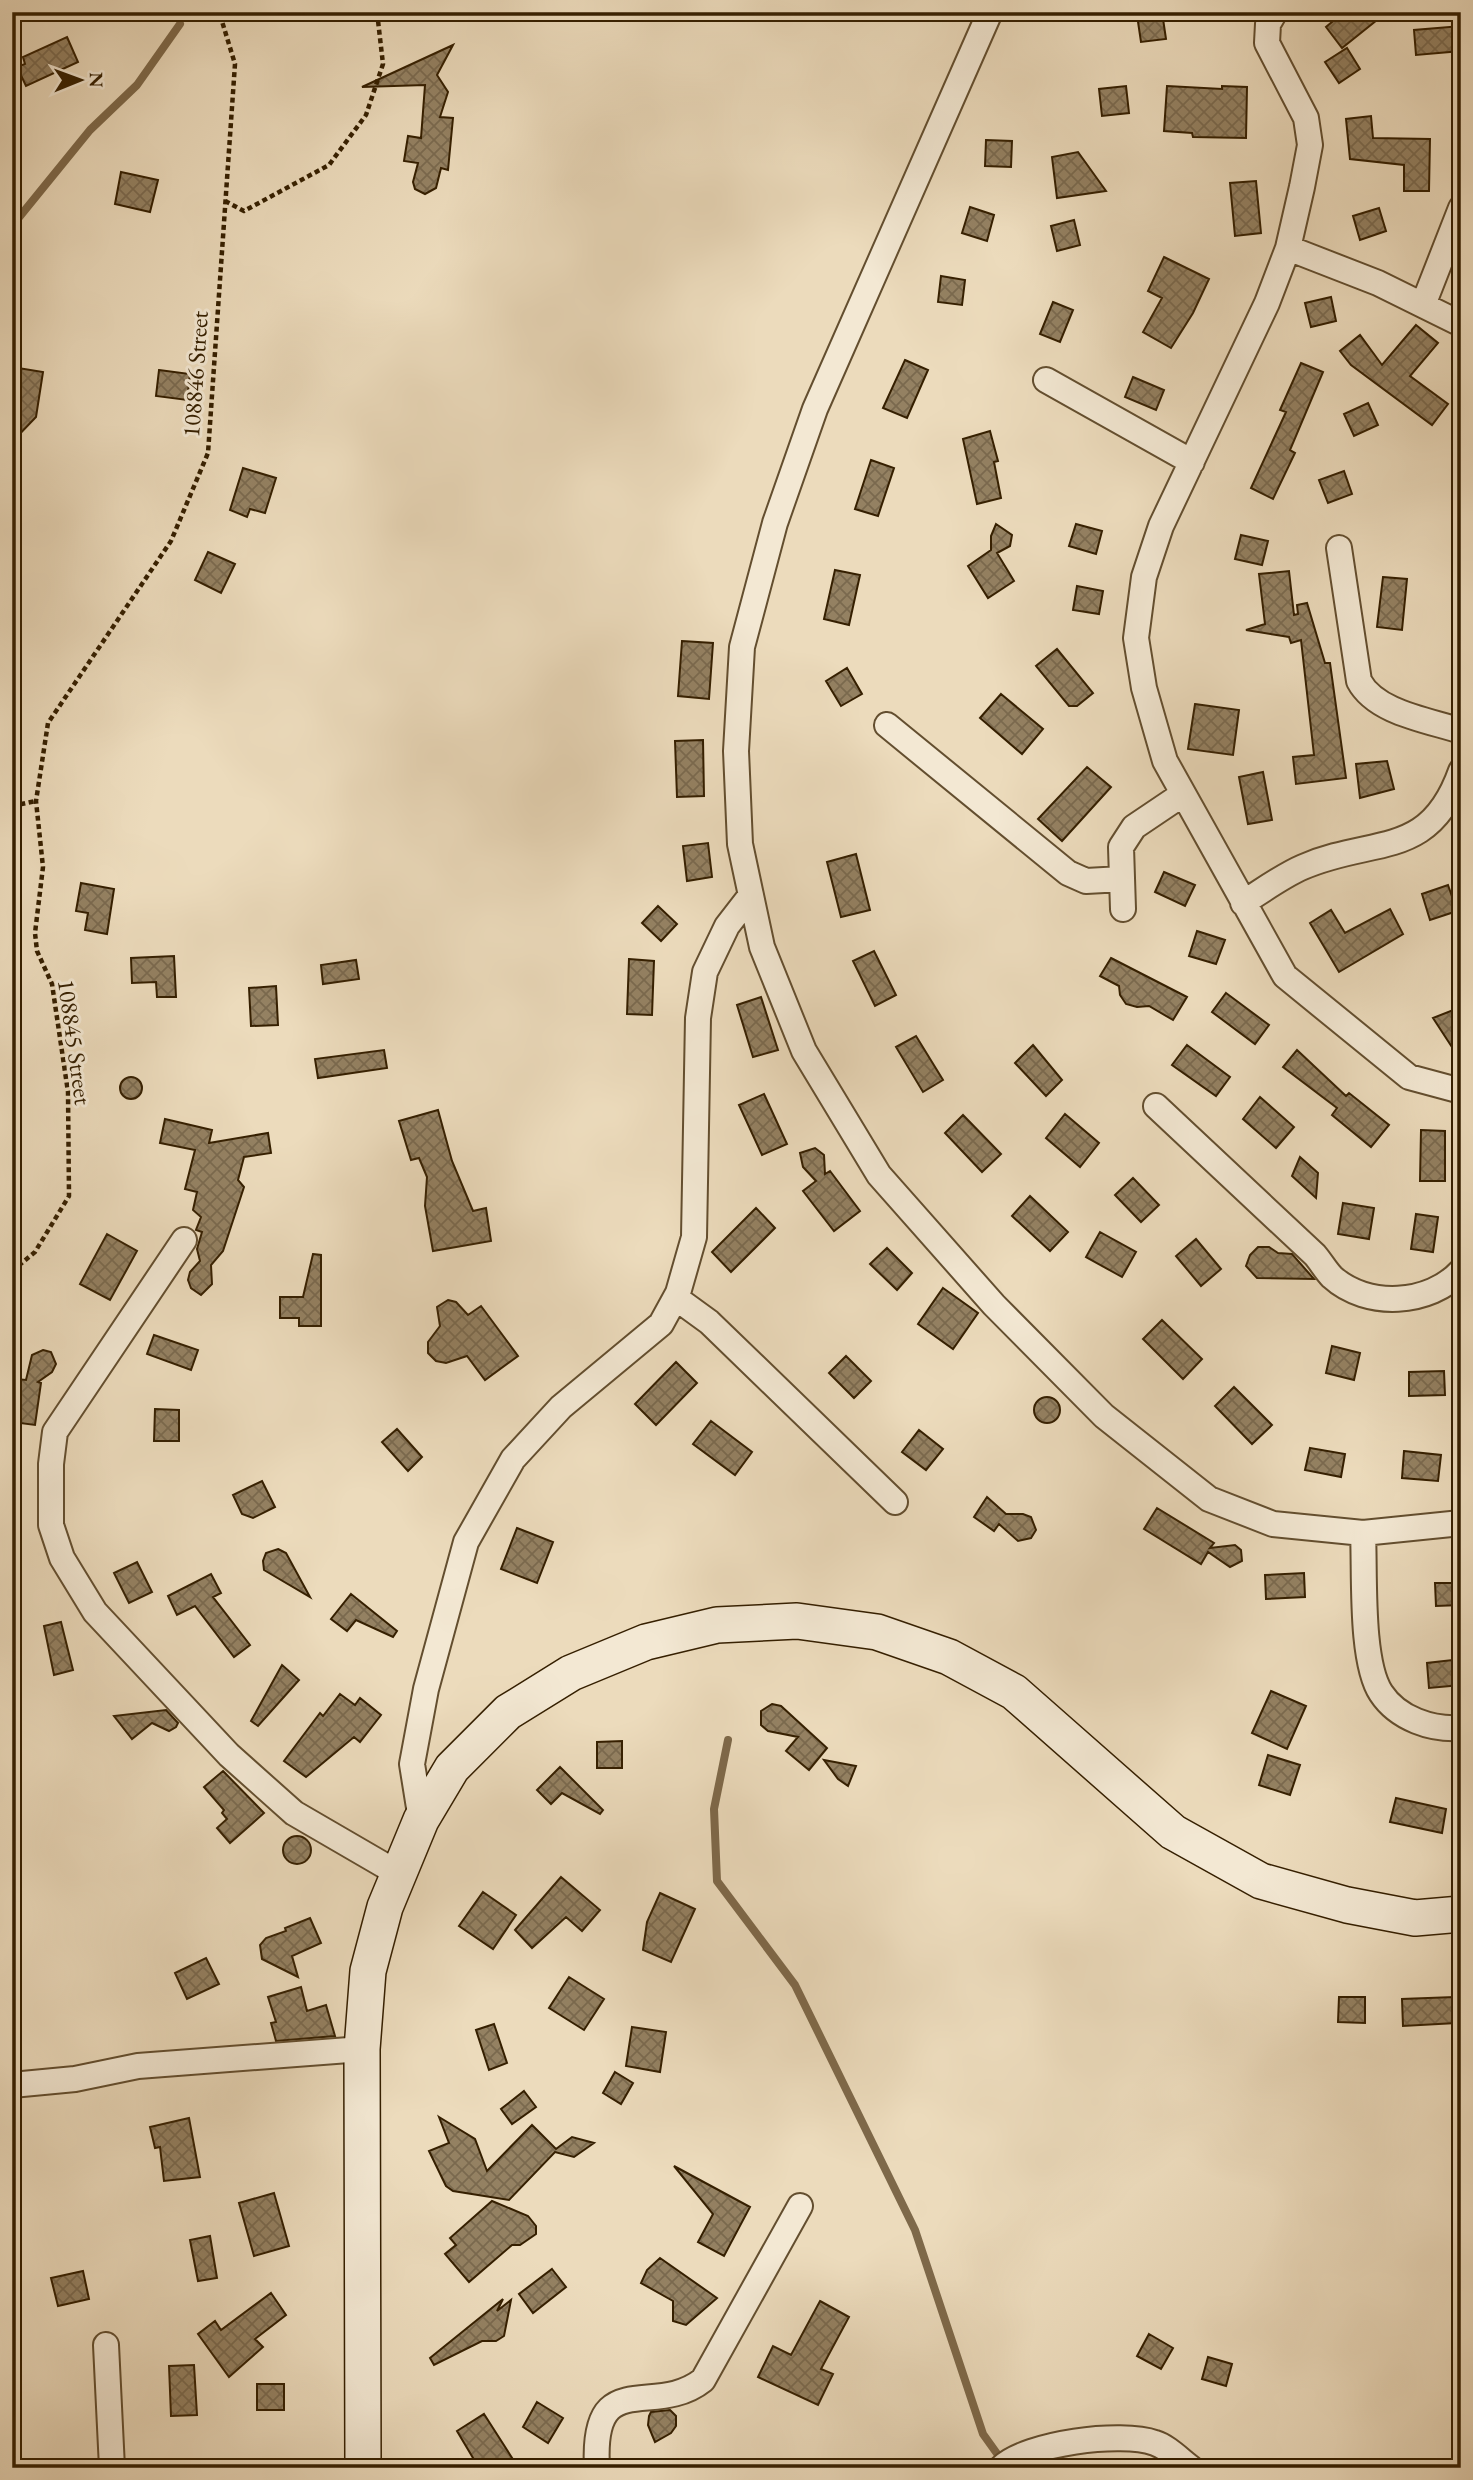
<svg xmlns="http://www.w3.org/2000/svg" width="1473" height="2480" viewBox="0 0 1473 2480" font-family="'EB Garamond',serif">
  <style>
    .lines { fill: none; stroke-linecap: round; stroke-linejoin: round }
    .stream { stroke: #7e694a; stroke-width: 8 }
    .building { fill: url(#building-cross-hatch); stroke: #351f00; stroke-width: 2 }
    .street-casing { stroke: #634e2f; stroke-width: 28 }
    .secondary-casing { stroke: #351f00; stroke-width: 38 }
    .path { stroke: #351f00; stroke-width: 4.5; stroke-dasharray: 5 3.5; stroke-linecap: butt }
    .street { stroke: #f3e8d3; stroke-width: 24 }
    .secondary { stroke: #f3e8d3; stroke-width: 35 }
    .labels { text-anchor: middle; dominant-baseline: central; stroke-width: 6; stroke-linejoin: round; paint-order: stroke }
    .street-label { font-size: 24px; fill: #351f00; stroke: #f3e8d3 }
  </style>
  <defs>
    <pattern id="building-cross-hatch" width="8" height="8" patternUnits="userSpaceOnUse" patternTransform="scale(1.75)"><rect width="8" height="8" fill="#948162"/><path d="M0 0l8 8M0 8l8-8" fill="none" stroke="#7a694e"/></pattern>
  </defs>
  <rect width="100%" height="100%" fill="#ecdbbc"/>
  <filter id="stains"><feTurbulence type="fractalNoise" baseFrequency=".00286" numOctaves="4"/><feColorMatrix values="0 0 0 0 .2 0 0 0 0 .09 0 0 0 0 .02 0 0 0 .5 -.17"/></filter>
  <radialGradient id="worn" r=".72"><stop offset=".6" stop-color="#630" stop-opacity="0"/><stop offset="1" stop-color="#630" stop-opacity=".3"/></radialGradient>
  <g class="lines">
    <path class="stream" d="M 12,226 L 90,130 L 137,85 L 180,24
      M 728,1740 L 714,1809 L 717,1881 L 795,1985 L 915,2230 L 983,2434 L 1003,2462"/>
  </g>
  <path class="building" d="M 1162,12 L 1166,39 L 1141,42 L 1137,15 Z
    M 1344,12 L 1387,12 L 1342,48 L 1326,27 Z
    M 1461,26 L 1461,51 L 1416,55 L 1414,30 Z
    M 67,37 L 78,62 L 26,86 L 17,67 L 25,64 L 23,57 Z
    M 453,45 L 437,75 L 448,92 L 440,117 L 453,118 L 448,170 L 441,168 L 436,188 L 425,194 L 415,189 L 413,182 L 418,163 L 404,161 L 408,136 L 421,138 L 425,85 L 362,87 Z
    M 1347,48 L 1360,69 L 1339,83 L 1325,62 Z
    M 1126,86 L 1129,113 L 1102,116 L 1099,89 Z
    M 1167,86 L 1222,89 L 1222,86 L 1247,87 L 1246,138 L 1193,137 L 1192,133 L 1164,131 Z
    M 1371,116 L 1373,138 L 1430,139 L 1429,191 L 1404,191 L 1404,165 L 1350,159 L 1346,119 Z
    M 986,140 L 1012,141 L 1011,167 L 985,166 Z
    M 1078,152 L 1106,191 L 1057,198 L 1052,157 Z
    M 121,172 L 158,180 L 150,212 L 115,204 Z
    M 1256,181 L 1261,233 L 1235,236 L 1230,183 Z
    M 970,207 L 994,215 L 987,241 L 962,233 Z
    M 1379,208 L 1386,231 L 1360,240 L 1353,216 Z
    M 1074,220 L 1080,245 L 1057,251 L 1051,226 Z
    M 1164,257 L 1209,279 L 1193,313 L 1171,348 L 1143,332 L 1162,298 L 1148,291 Z
    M 941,276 L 965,280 L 962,305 L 938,302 Z
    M 1331,297 L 1336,321 L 1311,327 L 1305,303 Z
    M 1053,302 L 1073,310 L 1060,342 L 1040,334 Z
    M 1416,325 L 1438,343 L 1410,376 L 1448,404 L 1432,425 L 1351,365 L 1340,351 L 1360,335 L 1382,365 Z
    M 905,360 L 928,370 L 907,418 L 883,408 Z
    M 1301,363 L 1323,372 L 1290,450 L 1295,453 L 1273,499 L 1251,488 L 1286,412 L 1280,410 Z
    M 12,367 L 43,372 L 36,417 L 12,442 Z
    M 159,370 L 190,374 L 187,400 L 156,396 Z
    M 1133,377 L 1164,390 L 1156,410 L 1125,397 Z
    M 1368,403 L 1378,425 L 1354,436 L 1344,414 Z
    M 990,431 L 998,461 L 994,462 L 1001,498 L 977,504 L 963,439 Z
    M 871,460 L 894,468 L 878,516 L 855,509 Z
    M 243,468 L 276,478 L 265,513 L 250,509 L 247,517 L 230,510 Z
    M 1344,471 L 1352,494 L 1328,503 L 1319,480 Z
    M 996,524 L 1012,535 L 1010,546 L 997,553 L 1014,581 L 988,598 L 968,566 L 991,550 L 991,536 Z
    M 1076,524 L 1102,531 L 1096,554 L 1069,546 Z
    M 1241,535 L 1268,541 L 1262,565 L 1235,559 Z
    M 208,552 L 235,564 L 221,593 L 195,580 Z
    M 835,570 L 860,575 L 849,625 L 824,619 Z
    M 1289,571 L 1294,615 L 1298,614 L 1297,605 L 1307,603 L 1325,663 L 1330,663 L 1346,778 L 1296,784 L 1293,757 L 1314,755 L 1301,640 L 1291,643 L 1289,637 L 1246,630 L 1265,624 L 1259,574 Z
    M 1383,577 L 1407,579 L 1402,630 L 1377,627 Z
    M 1077,586 L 1103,591 L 1099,614 L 1073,610 Z
    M 682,641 L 713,643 L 709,699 L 678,696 Z
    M 1057,649 L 1093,693 L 1077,706 L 1069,706 L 1036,666 Z
    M 847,668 L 862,694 L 841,706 L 826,681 Z
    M 1001,694 L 1043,729 L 1022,754 L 980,718 Z
    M 1195,704 L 1239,710 L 1233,755 L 1188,749 Z
    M 703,740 L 704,796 L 677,797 L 675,741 Z
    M 1387,761 L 1394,789 L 1360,798 L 1356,764 Z
    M 1087,767 L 1111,787 L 1062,841 L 1038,819 Z
    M 1263,772 L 1272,820 L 1248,824 L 1239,777 Z
    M 708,843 L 712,877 L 687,881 L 683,846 Z
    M 856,854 L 870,910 L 841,917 L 827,862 Z
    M 1164,872 L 1195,885 L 1185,906 L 1155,892 Z
    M 81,883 L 114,889 L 107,934 L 85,930 L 88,913 L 76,911 Z
    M 1448,885 L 1457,911 L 1430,920 L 1422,894 Z
    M 658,906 L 677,924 L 661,941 L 642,923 Z
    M 1390,909 L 1403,934 L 1339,972 L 1310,923 L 1331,910 L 1345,933 Z
    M 1197,931 L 1225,940 L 1216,964 L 1189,956 Z
    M 874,951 L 896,995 L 875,1006 L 853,961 Z
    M 174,956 L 176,997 L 157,997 L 156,982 L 132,983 L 131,958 Z
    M 1111,958 L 1187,997 L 1173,1020 L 1149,1006 L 1137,1007 L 1126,1004 L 1120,995 L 1119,986 L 1100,976 Z
    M 629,959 L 654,961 L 652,1015 L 627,1014 Z
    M 356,960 L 359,979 L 323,984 L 321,965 Z
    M 276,986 L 278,1025 L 251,1026 L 249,988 Z
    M 1226,993 L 1269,1025 L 1255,1044 L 1212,1012 Z
    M 761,997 L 778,1050 L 753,1057 L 737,1005 Z
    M 1461,1007 L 1461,1061 L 1433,1018 Z
    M 916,1036 L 943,1080 L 923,1092 L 896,1047 Z
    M 1033,1045 L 1062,1080 L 1046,1096 L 1015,1063 Z
    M 1187,1045 L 1230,1077 L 1216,1096 L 1172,1065 Z
    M 384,1050 L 387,1068 L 318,1078 L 315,1059 Z
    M 1297,1050 L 1346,1096 L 1349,1093 L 1389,1125 L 1371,1147 L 1332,1115 L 1337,1108 L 1283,1067 Z
    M120 1088a11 11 0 1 1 22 0a11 11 0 1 1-22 0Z
    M 764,1094 L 787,1144 L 762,1155 L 739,1105 Z
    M 1260,1097 L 1294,1127 L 1276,1148 L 1243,1119 Z
    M 438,1110 L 452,1161 L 473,1211 L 486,1208 L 491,1241 L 433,1251 L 425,1206 L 427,1177 L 419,1158 L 411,1160 L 399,1121 Z
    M 1065,1114 L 1099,1143 L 1080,1167 L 1046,1138 Z
    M 963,1115 L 1001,1154 L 982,1172 L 945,1133 Z
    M 165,1119 L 212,1130 L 209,1143 L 268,1133 L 271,1153 L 244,1157 L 238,1180 L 244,1187 L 223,1251 L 211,1265 L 212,1284 L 201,1295 L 191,1288 L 188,1280 L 190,1272 L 200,1261 L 197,1249 L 202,1232 L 196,1230 L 201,1217 L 193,1210 L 197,1192 L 185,1189 L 195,1150 L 160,1143 Z
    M 1421,1130 L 1445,1131 L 1445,1181 L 1420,1181 Z
    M 815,1148 L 824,1155 L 825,1174 L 830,1171 L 860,1211 L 834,1231 L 803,1191 L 816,1181 L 803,1167 L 800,1153 Z
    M 1300,1157 L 1318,1173 L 1316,1198 L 1292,1176 Z
    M 1133,1178 L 1159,1205 L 1141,1222 L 1115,1195 Z
    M 1030,1196 L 1068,1232 L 1050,1251 L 1012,1216 Z
    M 1343,1203 L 1374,1208 L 1369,1239 L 1338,1234 Z
    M 756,1208 L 775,1228 L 731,1272 L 712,1252 Z
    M 1416,1214 L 1438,1217 L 1433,1252 L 1411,1249 Z
    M 1100,1232 L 1136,1252 L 1122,1277 L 1086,1257 Z
    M 107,1234 L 137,1251 L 110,1300 L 80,1284 Z
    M 1196,1239 L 1221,1269 L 1201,1286 L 1176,1256 Z
    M 1258,1247 L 1269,1247 L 1278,1253 L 1292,1254 L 1314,1279 L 1257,1278 L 1246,1266 L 1250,1255 Z
    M 887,1248 L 912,1273 L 897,1290 L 870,1264 Z
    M 313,1254 L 321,1255 L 321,1326 L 299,1326 L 299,1318 L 280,1318 L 280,1297 L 303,1297 Z
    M 943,1288 L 978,1313 L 953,1349 L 918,1324 Z
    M 448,1300 L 456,1302 L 468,1315 L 481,1306 L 518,1356 L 485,1380 L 467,1356 L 446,1363 L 436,1361 L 428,1353 L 428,1342 L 440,1326 L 437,1307 Z
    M 1162,1320 L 1202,1359 L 1183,1379 L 1143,1339 Z
    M 154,1335 L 198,1350 L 191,1370 L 147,1354 Z
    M 1332,1346 L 1360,1353 L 1354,1380 L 1326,1373 Z
    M 43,1350 L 51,1352 L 56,1364 L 52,1372 L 38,1382 L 41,1383 L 35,1425 L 12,1422 L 17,1379 L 26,1380 L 32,1355 Z
    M 846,1356 L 871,1381 L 854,1398 L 829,1373 Z
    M 676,1362 L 697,1383 L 656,1425 L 635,1404 Z
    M 1444,1371 L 1445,1395 L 1409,1396 L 1409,1372 Z
    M 1234,1387 L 1272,1425 L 1252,1444 L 1215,1406 Z
    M1034 1410a13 13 0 1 1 26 0a13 13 0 1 1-26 0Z
    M 155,1409 L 179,1410 L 179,1441 L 154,1441 Z
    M 711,1421 L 752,1452 L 735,1475 L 693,1444 Z
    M 397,1429 L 422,1457 L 408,1471 L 382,1442 Z
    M 919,1430 L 943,1449 L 926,1470 L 902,1452 Z
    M 1310,1448 L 1345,1454 L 1341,1477 L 1305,1470 Z
    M 1404,1451 L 1441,1455 L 1438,1481 L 1402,1478 Z
    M 262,1481 L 275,1507 L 253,1518 L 242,1514 L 233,1495 Z
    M 987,1497 L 1006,1514 L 1023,1514 L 1031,1517 L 1036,1530 L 1031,1538 L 1018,1541 L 999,1524 L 994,1531 L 974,1517 Z
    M 1157,1508 L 1214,1543 L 1210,1548 L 1235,1545 L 1241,1550 L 1242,1561 L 1230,1567 L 1208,1552 L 1201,1564 L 1144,1529 Z
    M 517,1528 L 553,1542 L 537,1583 L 501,1569 Z
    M 278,1549 L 286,1553 L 310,1597 L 264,1570 L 263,1561 L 266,1553 Z
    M 137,1562 L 152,1592 L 129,1603 L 114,1573 Z
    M 1304,1573 L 1305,1597 L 1266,1599 L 1265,1575 Z
    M 211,1574 L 221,1593 L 213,1597 L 250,1645 L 234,1657 L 195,1606 L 177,1615 L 168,1596 Z
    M 1435,1583 L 1461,1583 L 1461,1605 L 1436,1606 Z
    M 351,1594 L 397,1631 L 393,1637 L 356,1620 L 347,1631 L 331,1619 Z
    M 61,1622 L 73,1670 L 54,1675 L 44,1626 Z
    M 1461,1659 L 1461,1685 L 1429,1688 L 1427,1663 Z
    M 282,1665 L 299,1680 L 258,1726 L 251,1721 Z
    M 1271,1691 L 1306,1706 L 1287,1749 L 1252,1733 Z
    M 340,1694 L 355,1705 L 360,1698 L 381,1715 L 360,1742 L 354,1737 L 306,1777 L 284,1761 L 320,1713 L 323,1716 Z
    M 772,1704 L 781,1706 L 827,1748 L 809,1770 L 786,1751 L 798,1737 L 768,1731 L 761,1725 L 761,1711 Z
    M 166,1710 L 178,1723 L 176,1727 L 169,1731 L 152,1723 L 132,1739 L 114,1716 Z
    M 622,1741 L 622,1768 L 597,1768 L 597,1742 Z
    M 1268,1755 L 1300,1765 L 1290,1795 L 1259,1785 Z
    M 824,1760 L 856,1766 L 848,1786 L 838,1779 Z
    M 560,1767 L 603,1810 L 600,1814 L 562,1793 L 551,1804 L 537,1790 Z
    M 223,1771 L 264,1813 L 230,1843 L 217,1828 L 227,1819 L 222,1813 L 224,1810 L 204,1787 Z
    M 1396,1798 L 1446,1809 L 1442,1833 L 1390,1822 Z
    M283 1850a14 14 0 1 1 28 0a14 14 0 1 1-28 0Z
    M 561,1877 L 600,1910 L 582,1931 L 566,1917 L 532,1948 L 515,1930 Z
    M 483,1892 L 516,1915 L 493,1949 L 459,1926 Z
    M 660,1893 L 695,1909 L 671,1962 L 643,1950 L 647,1922 Z
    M 310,1918 L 321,1943 L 292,1956 L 298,1977 L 262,1959 L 260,1945 L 266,1938 L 286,1931 L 285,1928 Z
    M 206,1958 L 219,1984 L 187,1999 L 175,1973 Z
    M 569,1977 L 604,1999 L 584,2030 L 549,2008 Z
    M 301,1987 L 307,2011 L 326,2005 L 335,2036 L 276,2041 L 271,2023 L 276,2022 L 268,1997 Z
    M 1339,1997 L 1365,1997 L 1365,2023 L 1338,2022 Z
    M 1454,1997 L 1456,2023 L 1403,2026 L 1402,1999 Z
    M 494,2024 L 507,2063 L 489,2070 L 476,2030 Z
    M 632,2027 L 666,2032 L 660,2072 L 626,2066 Z
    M 615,2072 L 633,2083 L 621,2104 L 603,2093 Z
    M 524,2091 L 536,2107 L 512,2124 L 501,2109 Z
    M 439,2117 L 475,2139 L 487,2171 L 532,2125 L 556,2149 L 572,2137 L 594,2143 L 574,2157 L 555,2152 L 509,2200 L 453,2191 L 446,2186 L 429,2151 L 449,2143 Z
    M 189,2118 L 200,2177 L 164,2181 L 160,2147 L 155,2148 L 150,2127 Z
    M 674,2166 L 750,2207 L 724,2256 L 698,2242 L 713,2214 Z
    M 274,2193 L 289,2246 L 254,2256 L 239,2203 Z
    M 492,2201 L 528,2216 L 536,2226 L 536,2234 L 520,2245 L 512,2245 L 469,2282 L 445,2254 L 456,2245 L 450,2238 Z
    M 210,2236 L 217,2278 L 198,2281 L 190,2240 Z
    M 660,2258 L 717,2298 L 686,2325 L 673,2321 L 673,2301 L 641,2283 L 647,2270 Z
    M 552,2269 L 566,2287 L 533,2313 L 519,2294 Z
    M 83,2271 L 89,2299 L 58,2306 L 51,2278 Z
    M 271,2293 L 286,2315 L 255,2339 L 263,2347 L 229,2377 L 198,2334 L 215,2321 L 221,2330 Z
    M 503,2299 L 497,2311 L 511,2300 L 504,2336 L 496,2341 L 482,2341 L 434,2365 L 430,2358 Z
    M 820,2301 L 849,2317 L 821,2369 L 833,2374 L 818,2405 L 758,2377 L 773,2346 L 791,2355 Z
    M 1149,2334 L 1173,2348 L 1161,2369 L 1137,2356 Z
    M 1208,2357 L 1232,2364 L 1226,2386 L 1202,2379 Z
    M 194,2365 L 197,2415 L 171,2416 L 169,2366 Z
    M 257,2384 L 284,2384 L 284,2410 L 257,2410 Z
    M 537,2402 L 563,2418 L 548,2443 L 523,2427 Z
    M 670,2410 L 676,2416 L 676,2426 L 671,2433 L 655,2442 L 648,2425 L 649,2416 L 651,2412 Z
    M 484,2414 L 514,2461 L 502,2468 L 479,2468 L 457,2431 Z"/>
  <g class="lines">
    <defs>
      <path id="street" d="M 990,12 L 815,409 L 775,523 L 742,647 L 736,751 L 740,844 L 762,947 L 804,1051 L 879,1175 L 994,1305 L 1104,1416 L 1209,1499 L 1273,1524 L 1363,1533 L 1461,1523
        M 1275,12 L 1268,24 L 1267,43 L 1306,118 L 1310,145 L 1302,187 L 1288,248 L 1267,303 L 1161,526 L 1144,577 L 1136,638 L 1144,688 L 1165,761 L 1285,976 L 1409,1077 L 1461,1091
        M 1288,248 L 1378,283 L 1461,324
        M 1423,305 L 1461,208
        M 1046,380 L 1192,462
        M 1339,548 L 1359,681 C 1376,713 1428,720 1461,731
        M 887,725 L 1068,873 L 1086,881 L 1122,879
        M 1243,903 C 1262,891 1282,876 1303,867 C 1374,836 1429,861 1461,771
        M 1123,909 L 1121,847 L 1134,827 L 1183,794
        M 1156,1106 L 1315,1255 C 1321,1262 1326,1271 1332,1277 C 1367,1309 1430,1305 1461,1271
        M 184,1240 L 55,1432 L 51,1464 L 51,1525 L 62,1558 L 95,1612 L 229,1755 L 294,1813 L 399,1874
        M 676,1298 L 709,1322 L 895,1502
        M 1363,1533 C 1365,1573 1360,1661 1381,1693 C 1398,1719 1432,1730 1461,1728
        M 421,1820 L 412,1764 L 426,1689 L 466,1542 L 513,1459 L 561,1407 L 661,1324 L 678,1293 L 694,1237 L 698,1018 L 705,972 L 727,926 L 751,895
        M 12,2085 L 75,2079 L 138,2066 L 362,2049
        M 106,2345 L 112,2468
        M 597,2468 C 591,2364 654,2419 703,2380 L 800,2206
        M 1001,2468 C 1027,2443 1121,2431 1155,2443 C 1168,2447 1180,2460 1191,2468"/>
      <path id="secondary" d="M 363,2468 L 362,2049 L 368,1971 L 385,1907 L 421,1820 L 452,1768 L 508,1712 L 571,1673 L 646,1642 L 717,1625 L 797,1621 L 877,1632 L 949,1657 L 1014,1692 L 1173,1832 L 1261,1881 L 1347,1905 L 1415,1918 L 1461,1914"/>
    </defs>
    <use href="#street" class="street-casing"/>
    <use href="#secondary" class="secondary-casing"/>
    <path class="path" d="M 225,201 L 244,211 L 329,165 L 366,115 L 383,64 L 377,12
      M 12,806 L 36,801
      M 12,1271 L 35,1252 L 69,1196 L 68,1092 L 52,984 L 37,951 L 35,933 L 43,867 L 36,801 L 48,723 L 171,541 L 208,453 L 235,64 L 221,18 L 214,12"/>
    <use href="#street" class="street"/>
    <use href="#secondary" class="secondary"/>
  </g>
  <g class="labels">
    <g class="street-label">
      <text transform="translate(195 374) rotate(-86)">108846 Street</text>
      <text transform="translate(75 1042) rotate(82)">108845 Street</text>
    </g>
  </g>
  <rect width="1473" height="2480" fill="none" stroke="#ecdbbc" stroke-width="42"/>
  <rect x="14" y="14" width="1445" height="2452" fill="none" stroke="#351f00" stroke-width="3.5"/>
  <rect x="21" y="21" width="1431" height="2438" fill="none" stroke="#351f00" stroke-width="2"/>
  <g transform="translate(80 80) rotate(89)" stroke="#f3e8d3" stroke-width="5" paint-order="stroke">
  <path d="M0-5L12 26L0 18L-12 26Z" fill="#351f00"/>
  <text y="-10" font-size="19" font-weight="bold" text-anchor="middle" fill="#351f00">N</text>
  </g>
  <rect width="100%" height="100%" filter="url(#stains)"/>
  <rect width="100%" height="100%" fill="url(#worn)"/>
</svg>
